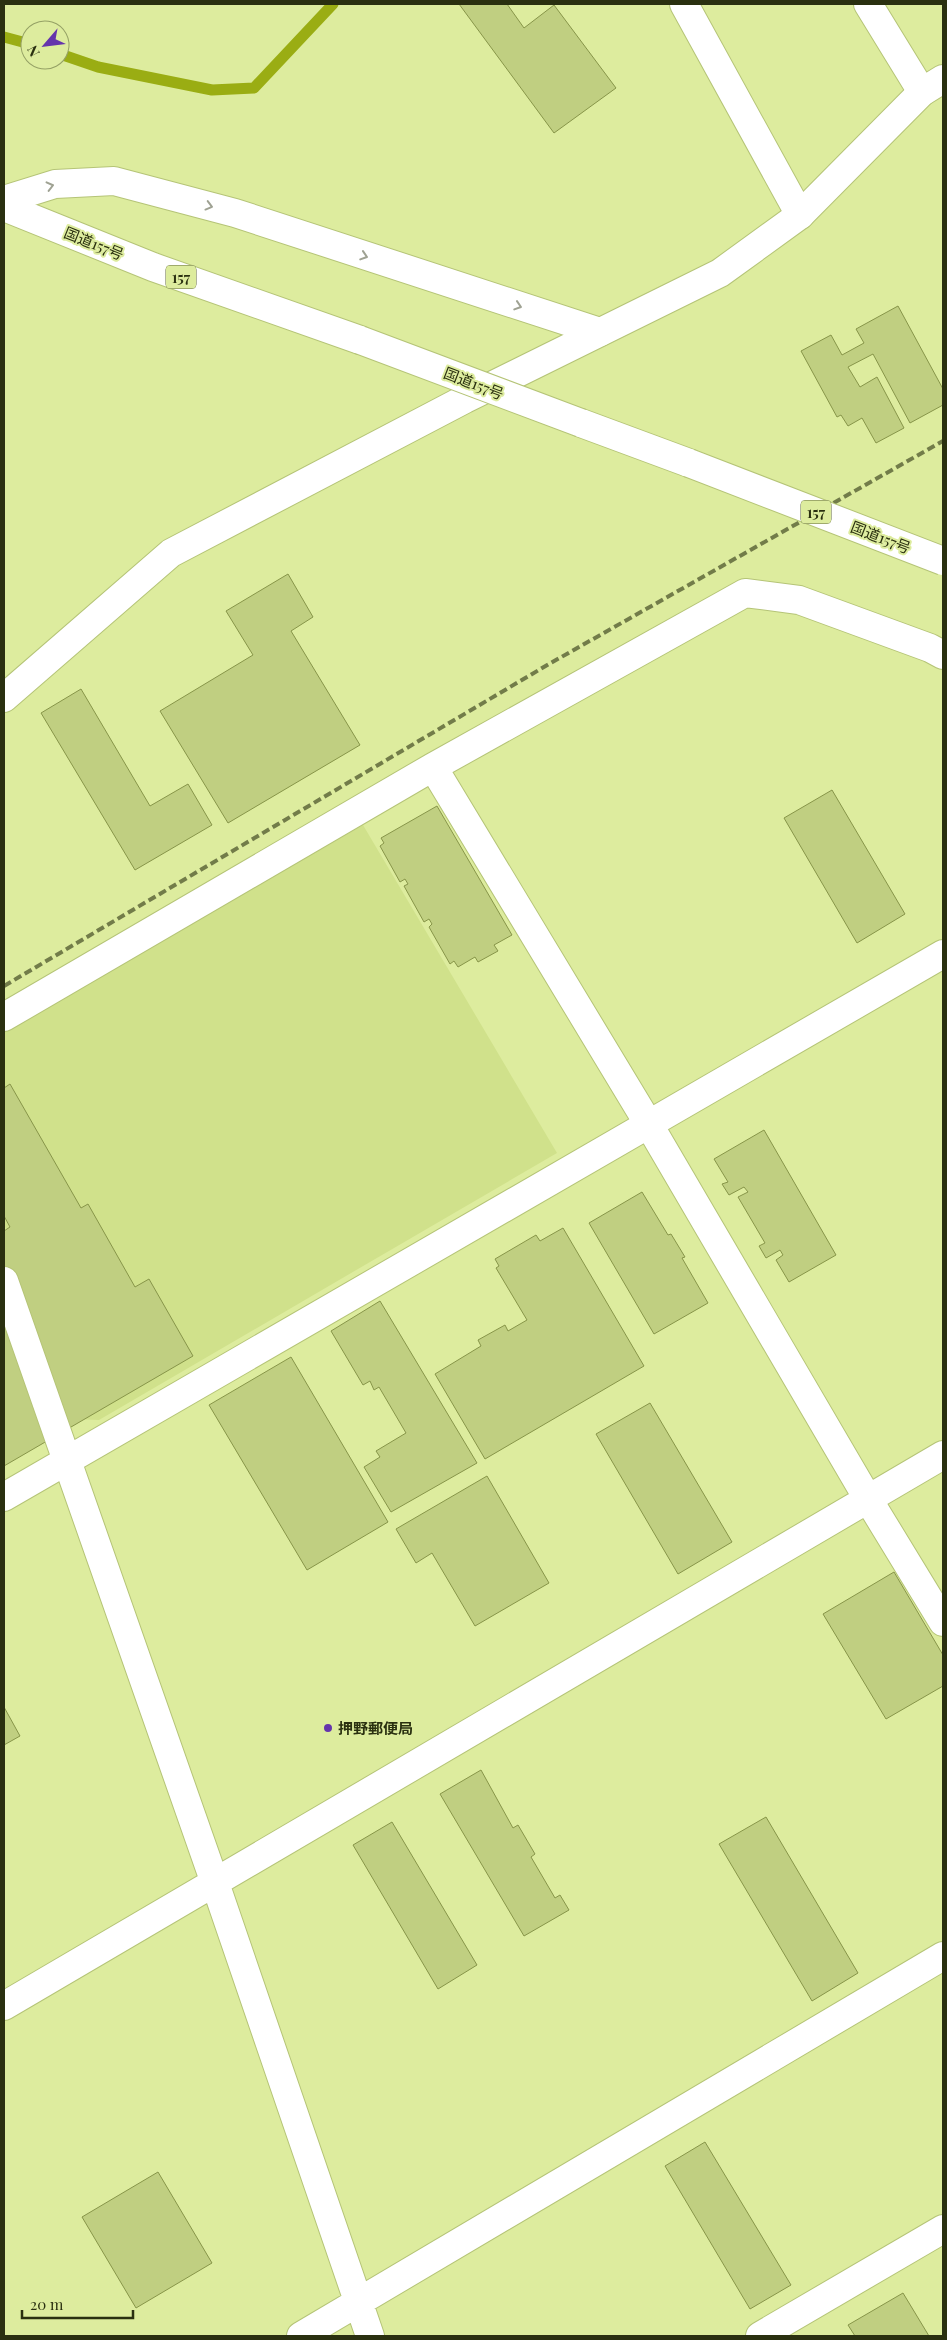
<svg xmlns="http://www.w3.org/2000/svg" width="947" height="2340" viewBox="0 0 947 2340" font-family="'Playfair Display','Noto Sans JP',serif">
  <style>
    .built { fill: #d0e18b }
    .lines { fill: none; stroke-linecap: round; stroke-linejoin: round }
    .stream { stroke: #9aad13; stroke-width: 11 }
    .building { fill: #c0cf81; stroke: #879549 }
    .minor-casing { stroke: #b5c477; stroke-width: 30 }
    .tertiary-casing { stroke: #b5c477; stroke-width: 30 }
    .trunk-casing { stroke: #b5c477; stroke-width: 30 }
    .minor { stroke: #fff; stroke-width: 28 }
    .tertiary { stroke: #fff; stroke-width: 28 }
    .trunk { stroke: #fff; stroke-width: 28 }
    .rail { stroke: #727c49; stroke-width: 4; stroke-dasharray: 8 4; stroke-linecap: butt }
    .trunk-bridge-casing { stroke: #b5c477; stroke-width: 30; stroke-linecap: butt }
    .trunk-bridge { stroke: #fff; stroke-width: 28 }
    .oneway { stroke: #9fa293 }
    .poi-dot { fill: #6534ac; stroke: #ddec9e; stroke-width: 2 }
    .labels { text-anchor: middle; dominant-baseline: central; stroke-width: 4; stroke-linejoin: round; paint-order: stroke }
    .shield { fill: #ddec9e; stroke: #60683b; stroke-width: 1 }
    .shield-label { font-size: 14px; font-weight: bold; fill: #2a3010 }
    .street-label { font-size: 15px; fill: #2a3010; stroke: #ddec9e }
    .poi-label { font-size: 15px; font-weight: bold; fill: #2a3010; stroke: #ddec9e; text-anchor: start }
  </style>
  <rect width="100%" height="100%" fill="#ddec9e"/>
  <path class="built" d="M 363,825 L 557,1153 L 99,1420 L 73,1419 L 4,1224 L 4,1032 Z"/>
  <g class="lines">
    <path class="stream" d="M 4,37 L 30,44
      M 60,54 L 98,67 L 212,90 L 254,88 L 333,4"/>
  </g>
  <path class="building" d="M 459,4 L 507,4 L 524,28 L 554,5 L 616,88 L 554,133 Z
    M 898,306 L 943,389 L 943,405 L 910,423 L 873,354 L 848,367 L 860,387 L 877,377 L 904,428 L 876,443 L 862,418 L 848,426 L 841,415 L 837,417 L 801,351 L 831,335 L 842,355 L 864,343 L 856,329 Z
    M 288,574 L 313,617 L 291,631 L 360,745 L 228,823 L 160,711 L 253,655 L 226,611 Z
    M 81,689 L 150,806 L 188,784 L 212,825 L 135,870 L 41,713 Z
    M 832,790 L 905,914 L 857,943 L 784,818 Z
    M 437,806 L 512,935 L 494,945 L 498,951 L 478,962 L 475,957 L 458,967 L 454,961 L 450,964 L 429,927 L 432,924 L 429,919 L 424,922 L 404,886 L 408,884 L 405,879 L 400,882 L 380,846 L 384,843 L 381,838 Z
    M 10,1084 L 81,1208 L 88,1204 L 135,1287 L 149,1279 L 193,1356 L 4,1466 L 4,1231 L 10,1227 L 4,1216 L 4,1088 Z
    M 764,1130 L 836,1255 L 789,1282 L 776,1260 L 783,1255 L 780,1250 L 766,1258 L 759,1246 L 765,1243 L 738,1197 L 748,1192 L 744,1187 L 729,1195 L 722,1184 L 728,1182 L 714,1159 Z
    M 642,1192 L 668,1235 L 671,1234 L 685,1257 L 682,1258 L 708,1303 L 654,1334 L 589,1223 Z
    M 563,1228 L 644,1366 L 485,1459 L 435,1374 L 481,1346 L 478,1340 L 505,1325 L 508,1331 L 527,1320 L 496,1268 L 499,1266 L 495,1259 L 536,1235 L 540,1241 Z
    M 380,1301 L 477,1463 L 391,1512 L 364,1467 L 380,1457 L 376,1451 L 406,1433 L 379,1387 L 374,1390 L 370,1381 L 363,1385 L 331,1331 Z
    M 291,1357 L 388,1522 L 307,1570 L 209,1405 Z
    M 650,1403 L 732,1542 L 678,1574 L 596,1434 Z
    M 487,1476 L 549,1583 L 475,1626 L 432,1553 L 416,1563 L 396,1529 Z
    M 894,1572 L 943,1655 L 943,1686 L 886,1719 L 823,1614 Z
    M 4,1707 L 20,1736 L 4,1745 Z
    M 481,1770 L 513,1828 L 518,1825 L 535,1854 L 531,1857 L 555,1898 L 560,1895 L 569,1910 L 524,1936 L 440,1794 Z
    M 766,1817 L 858,1973 L 812,2001 L 719,1844 Z
    M 392,1822 L 477,1965 L 438,1989 L 353,1845 Z
    M 705,2142 L 791,2285 L 750,2309 L 665,2166 Z
    M 158,2172 L 212,2263 L 136,2308 L 82,2217 Z
    M 903,2293 L 929,2336 L 855,2336 L 848,2325 Z"/>
  <g class="lines">
    <defs>
      <path id="minor" d="M 684,4 L 800,215
        M 868,4 L 922,92
        M 4,200 L 55,184 L 114,181 L 235,213 L 600,332
        M 433,767 L 648,1123 L 868,1499 L 943,1622
        M 4,1017 L 433,767 L 745,593 L 799,600 L 930,648 L 943,655
        M 4,1281 L 215,1883 L 370,2336
        M 4,1497 L 943,954
        M 4,2006 L 943,1455
        M 301,2336 L 943,1956
        M 760,2336 L 943,2229"/>
      <path id="tertiary" d="M 4,698 L 171,553 L 465,399 L 720,273 L 800,215 L 922,92 L 943,79"/>
      <path id="trunk" d="M 4,207 L 153,267 L 360,340
        M 581,423 L 689,463"/>
    </defs>
    <use href="#minor" class="minor-casing"/>
    <use href="#tertiary" class="tertiary-casing"/>
    <use href="#trunk" class="trunk-casing"/>
    <use href="#minor" class="minor"/>
    <use href="#tertiary" class="tertiary"/>
    <use href="#trunk" class="trunk"/>
    <path class="rail" d="M 4,986 L 549,664 L 943,441"/>
    <defs>
      <path id="trunk-bridge" d="M 360,340 L 581,423
        M 689,463 L 943,561"/>
    </defs>
    <use href="#trunk-bridge" class="trunk-bridge-casing"/>
    <use href="#trunk-bridge" class="trunk-bridge"/>
  </g>
  <defs><path id="oneway-chevron" d="M-2-3.5L2.5 0L-2 3.5" fill="none" stroke-width="1.6" stroke-linecap="round" stroke-linejoin="round" transform="scale(1.25)"/></defs>
  <g class="oneway">
    <use href="#oneway-chevron" transform="translate(50 186) rotate(-14)"/>
    <use href="#oneway-chevron" transform="translate(209 206) rotate(15)"/>
    <use href="#oneway-chevron" transform="translate(364 256) rotate(18)"/>
    <use href="#oneway-chevron" transform="translate(518 306) rotate(18)"/>
  </g>
  <circle class="poi-dot" cx="328" cy="1728" r="5"/>
  <g class="labels">
    <g class="shield">
      <rect x="166" y="265.5" width="30" height="23" rx="4"/>
      <rect x="801" y="500.5" width="30" height="23" rx="4"/>
    </g>
    <g class="shield-label">
      <text x="181" y="277">157</text>
      <text x="816" y="512">157</text>
    </g>
    <g class="street-label">
      <text transform="translate(94 243) rotate(22)">国道157号</text>
      <text transform="translate(474 383) rotate(21)">国道157号</text>
      <text transform="translate(881 537) rotate(21)">国道157号</text>
    </g>
    <g class="poi-label">
      <text x="338" y="1728">押野郵便局</text>
    </g>
  </g>
  <rect width="947" height="2340" fill="none" stroke="#2a3010" stroke-width="10"/>
  <g transform="translate(45 45) rotate(242)"><circle r="24" fill="#ddec9e" stroke="#95a165"/>
  <path d="M0-4L9 19L0 12L-9 19Z" fill="#6534ac"/>
  <text y="-8" font-size="14" font-weight="bold" text-anchor="middle" fill="#2a3010">N</text>
  </g>
  <path d="M22 2310v8h111v-8" fill="none" stroke="#2a3010" stroke-width="2.5"/>
  <text x="30" y="2310" font-size="15" fill="#2a3010" stroke="#ddec9e" stroke-width="4" paint-order="stroke">20 m</text>
</svg>
